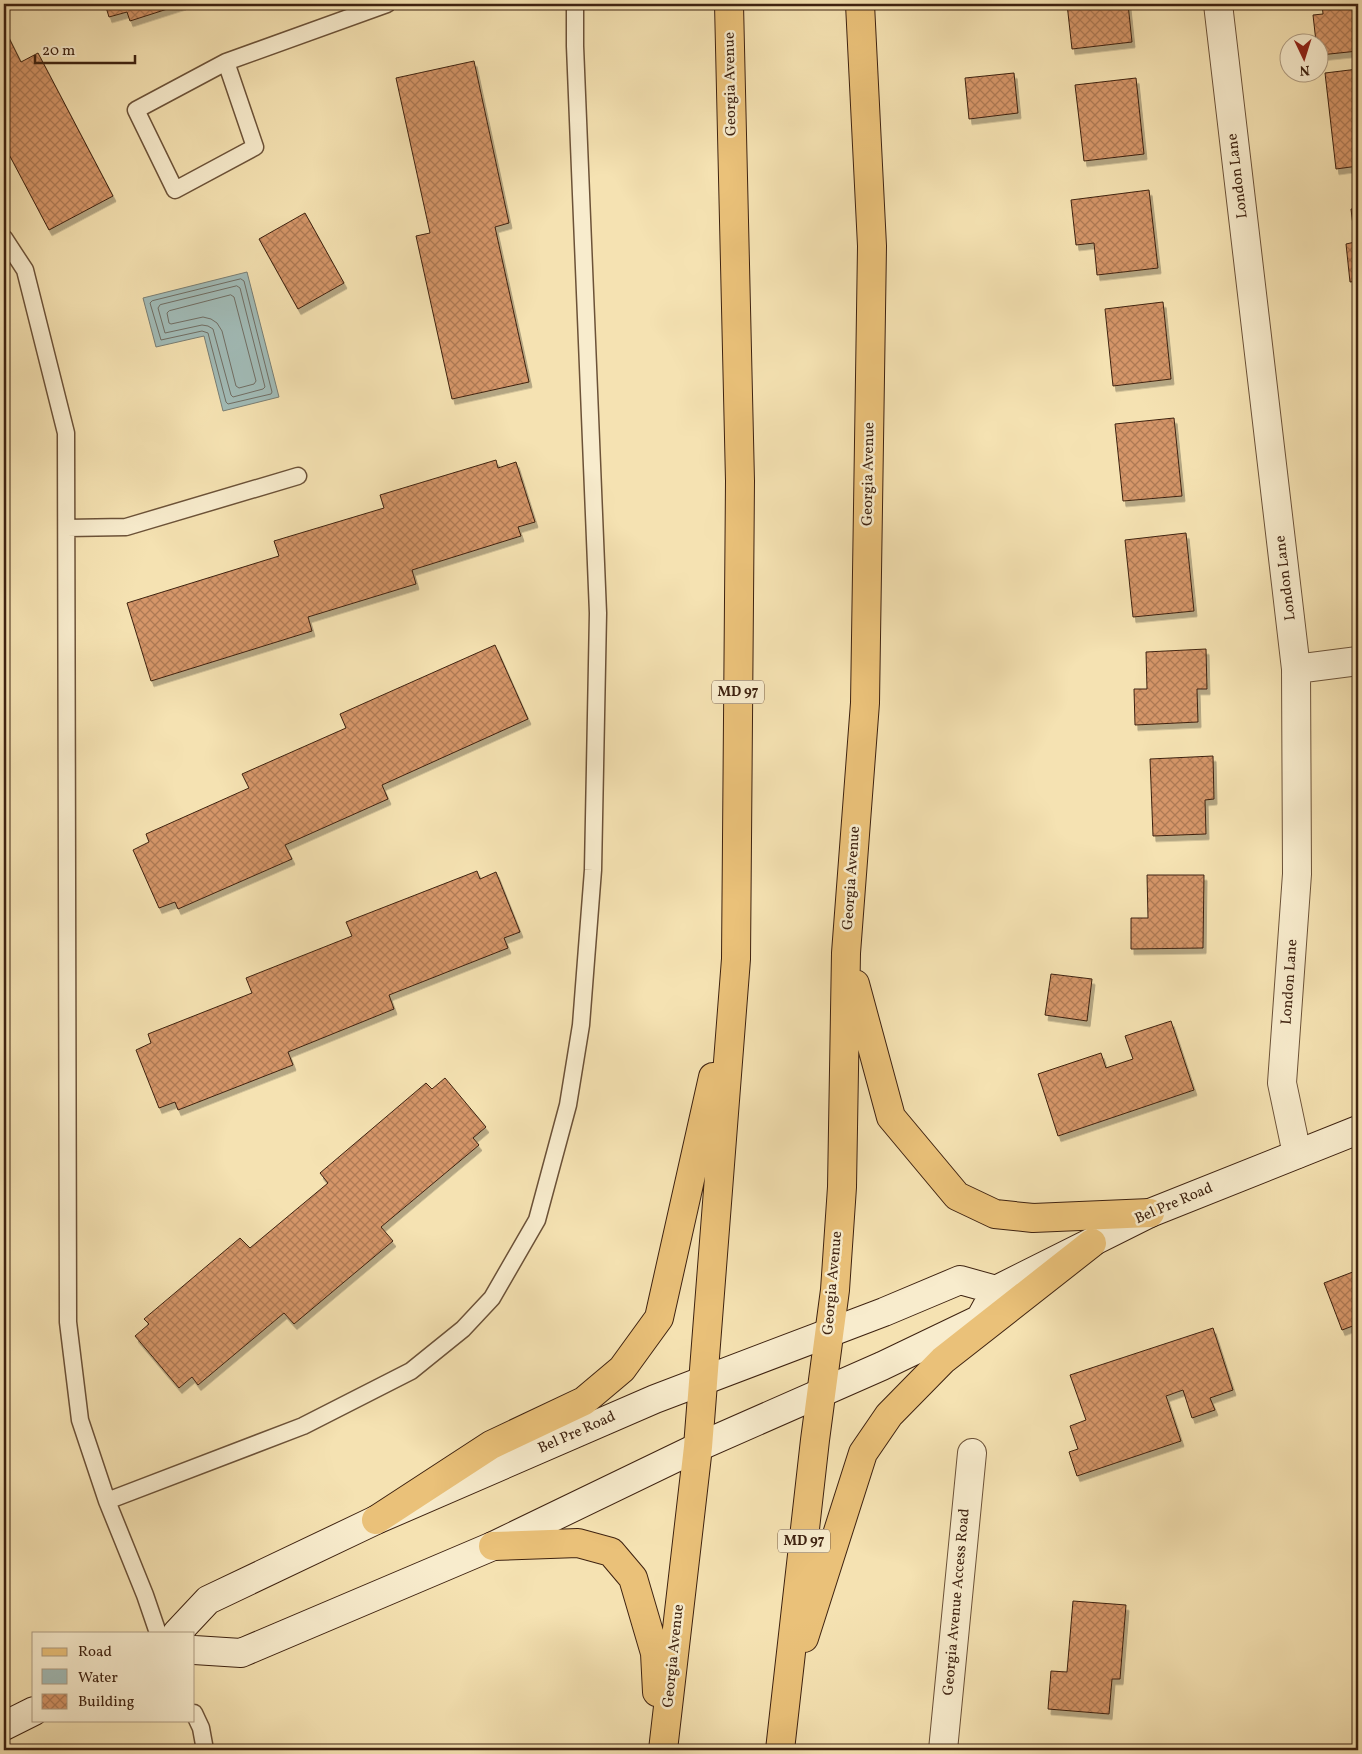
<svg xmlns="http://www.w3.org/2000/svg" width="1362" height="1754" viewBox="0 0 1362 1754" font-family="Vollkorn,serif">
  <style>
    .water { fill: #a1bbb7; stroke: #797e74 }
    .lines { fill: none; stroke-linecap: round; stroke-linejoin: round }
    .shore { stroke: #706e64; stroke-width: 1 }
    .building { fill: url(#building-cross-hatch); stroke: #3e2210; filter: url(#shadow) }
    .lane-casing { stroke: #6c5238; stroke-width: 19 }
    .street-casing { stroke: #6c5238; stroke-width: 30 }
    .secondary-casing { stroke: #3e2210; stroke-width: 30 }
    .primary-casing { stroke: #3e2210; stroke-width: 30 }
    .lane { stroke: #f8eccd; stroke-width: 16 }
    .street { stroke: #f8eccd; stroke-width: 28 }
    .secondary { stroke: #f8eccd; stroke-width: 28 }
    .primary { stroke: #eac179; stroke-width: 28 }
    .labels { text-anchor: middle; dominant-baseline: central; stroke-width: 5; stroke-linejoin: round; paint-order: stroke }
    .shield { fill: #f8eccd; stroke: #765f49; stroke-width: 1 }
    .shield-label { font-size: 14px; font-weight: bold; fill: #3e2210 }
    .street-label { font-size: 15px; fill: #3e2210; stroke: #f8eccd }
  </style>
  <defs>
    <pattern id="building-cross-hatch" width="8" height="8" patternUnits="userSpaceOnUse" patternTransform="scale(1.25)"><rect width="8" height="8" fill="#d59669"/><path d="M0 0l8 8M0 8l8-8" fill="none" stroke="#ae7a55"/></pattern>
    <filter id="shadow"><feDropShadow dx="3" dy="5.5" stdDeviation="0" flood-color="#0004"/></filter>
  </defs>
  <rect width="100%" height="100%" fill="#f5e2b2"/>
  <filter id="stains"><feTurbulence type="fractalNoise" baseFrequency=".004" numOctaves="4"/><feColorMatrix values="0 0 0 0 .2 0 0 0 0 .09 0 0 0 0 .02 0 0 0 .5 -.17"/></filter>
  <radialGradient id="worn" r=".72"><stop offset=".6" stop-color="#630" stop-opacity="0"/><stop offset="1" stop-color="#630" stop-opacity=".3"/></radialGradient>
  <path class="water" d="M 247,272 L 279,397 L 223,411 L 204,336 L 156,347 L 143,298 Z"/>
  <g class="lines">
    <path class="shore" d="M 241,279 L 244,281 L 272,392 L 271,394 L 228,404 L 226,402 L 208,333 L 202,331 L 161,340 L 150,303 L 152,301 Z
      M 237,286 L 240,288 L 265,387 L 263,389 L 233,397 L 231,395 L 213,329 L 208,326 L 202,325 L 165,333 L 158,308 L 160,305 Z
      M 231,295 L 234,297 L 256,381 L 254,384 L 239,388 L 236,386 L 222,331 L 217,323 L 211,319 L 203,317 L 171,324 L 169,323 L 167,313 L 169,311 Z"/>
  </g>
  <path class="building" d="M 105,4 L 183,4 L 130,21 L 127,12 L 109,17 Z
    M 1067,4 L 1128,4 L 1132,42 L 1072,49 Z
    M 1322,4 L 1358,4 L 1358,51 L 1320,55 L 1320,42 L 1316,42 L 1313,15 L 1323,14 Z
    M 4,28 L 21,62 L 38,53 L 113,196 L 49,230 L 4,145 Z
    M 474,61 L 509,223 L 495,227 L 529,382 L 452,399 L 416,236 L 430,233 L 396,78 Z
    M 1358,69 L 1358,166 L 1336,169 L 1325,73 Z
    M 1014,73 L 1018,113 L 969,119 L 965,78 Z
    M 1136,78 L 1144,154 L 1084,161 L 1075,85 Z
    M 1149,190 L 1158,268 L 1097,275 L 1094,243 L 1076,245 L 1071,200 Z
    M 1351,209 L 1358,209 L 1358,281 L 1350,282 L 1346,244 L 1355,242 Z
    M 305,213 L 344,283 L 298,309 L 259,239 Z
    M 1163,302 L 1171,379 L 1113,386 L 1105,309 Z
    M 1358,330 L 1358,352 L 1356,331 Z
    M 1174,418 L 1182,496 L 1123,501 L 1115,424 Z
    M 496,460 L 498,468 L 516,462 L 535,522 L 518,527 L 521,536 L 412,570 L 416,584 L 308,617 L 312,631 L 151,681 L 127,603 L 279,556 L 274,541 L 384,508 L 380,495 Z
    M 1186,533 L 1194,611 L 1133,617 L 1125,540 Z
    M 495,645 L 528,719 L 382,785 L 388,799 L 285,845 L 292,859 L 178,909 L 175,902 L 159,908 L 133,850 L 149,842 L 146,834 L 249,788 L 242,774 L 346,728 L 340,714 Z
    M 1206,649 L 1207,689 L 1197,689 L 1198,722 L 1135,725 L 1134,689 L 1147,689 L 1146,652 Z
    M 1213,756 L 1214,799 L 1205,800 L 1206,834 L 1153,836 L 1150,759 Z
    M 477,871 L 480,879 L 496,872 L 520,932 L 504,938 L 508,948 L 389,995 L 394,1009 L 288,1052 L 293,1065 L 178,1110 L 175,1102 L 159,1108 L 136,1050 L 151,1043 L 148,1034 L 252,993 L 246,978 L 352,936 L 346,922 Z
    M 1147,875 L 1204,875 L 1203,948 L 1131,949 L 1131,918 L 1148,918 Z
    M 1051,974 L 1092,979 L 1087,1021 L 1045,1015 Z
    M 1171,1021 L 1194,1090 L 1058,1136 L 1038,1074 L 1101,1053 L 1106,1068 L 1133,1059 L 1125,1036 Z
    M 445,1078 L 486,1127 L 473,1138 L 479,1145 L 381,1227 L 393,1241 L 294,1324 L 284,1313 L 198,1385 L 192,1377 L 179,1388 L 135,1336 L 149,1324 L 144,1319 L 240,1238 L 250,1248 L 328,1183 L 320,1173 L 426,1083 L 432,1089 Z
    M 1358,1270 L 1358,1324 L 1342,1330 L 1324,1283 Z
    M 1213,1328 L 1233,1390 L 1210,1398 L 1215,1410 L 1192,1418 L 1183,1390 L 1166,1396 L 1181,1441 L 1077,1476 L 1069,1452 L 1078,1449 L 1070,1426 L 1086,1420 L 1070,1375 Z
    M 1073,1601 L 1126,1605 L 1120,1679 L 1112,1679 L 1109,1714 L 1048,1709 L 1051,1671 L 1067,1672 Z"/>
  <g class="lines">
    <defs>
      <path id="lane" d="M 226,62 L 255,147 L 175,190 L 136,110 L 226,62 L 387,4
        M 4,238 L 25,270 L 66,433 L 68,1322 L 80,1420 L 107,1501 L 145,1595 L 158,1633
        M 67,528 L 126,527 L 298,476
        M 107,1501 L 303,1426 L 411,1371 L 463,1329 L 492,1298 L 537,1220 L 568,1105 L 581,1025 L 593,870 L 598,613 L 575,46 L 575,4
        M 194,1713 L 201,1728 L 205,1750"/>
      <path id="street" d="M 1218,4 L 1296,669 L 1297,874 L 1282,1083 L 1297,1154
        M 1296,669 L 1358,661
        M 943,1750 L 972,1453"/>
      <path id="secondary" d="M 177,1633 L 208,1600 L 376,1520 L 655,1399 L 884,1312 L 960,1280 L 996,1290
        M 194,1650 L 241,1653 L 493,1546 L 698,1447 L 882,1366 L 980,1319 L 996,1290 L 1150,1213 L 1358,1130
        M 4,1726 L 34,1711"/>
      <path id="primary" d="M 855,984 L 891,1117 L 957,1196 L 995,1214 L 1033,1218 L 1150,1213
        M 376,1520 L 491,1445 L 584,1401 L 622,1369 L 659,1318 L 713,1077
        M 493,1546 L 578,1543 L 611,1552 L 633,1578 L 655,1653 L 657,1692
        M 804,1638 L 863,1453 L 889,1415 L 943,1360 L 1092,1243
        M 663,1750 L 698,1447 L 736,959 L 740,481 L 729,4
        M 780,1750 L 815,1440 L 835,1290 L 842,1187 L 846,953 L 865,703 L 872,246 L 860,4"/>
    </defs>
    <use href="#lane" class="lane-casing"/>
    <use href="#street" class="street-casing"/>
    <use href="#secondary" class="secondary-casing"/>
    <use href="#primary" class="primary-casing"/>
    <use href="#lane" class="lane"/>
    <use href="#street" class="street"/>
    <use href="#secondary" class="secondary"/>
    <use href="#primary" class="primary"/>
  </g>
  <g class="labels">
    <g class="shield">
      <rect x="712" y="680.5" width="52" height="23" rx="4"/>
      <rect x="778" y="1529.5" width="52" height="23" rx="4"/>
    </g>
    <g class="shield-label">
      <text x="738" y="692">MD 97</text>
      <text x="804" y="1541">MD 97</text>
    </g>
    <g class="street-label">
      <text transform="translate(731 84) rotate(-91)">Georgia Avenue</text>
      <text transform="translate(1238 176) rotate(-97)">London Lane</text>
      <text transform="translate(869 474) rotate(-89)">Georgia Avenue</text>
      <text transform="translate(1286 578) rotate(-97)">London Lane</text>
      <text transform="translate(852 878) rotate(-86)">Georgia Avenue</text>
      <text transform="translate(1290 982) rotate(-86)">London Lane</text>
      <text transform="translate(1174 1204) rotate(-23)">Bel Pre Road</text>
      <text transform="translate(833 1283) rotate(-85)">Georgia Avenue</text>
      <text transform="translate(577 1433) rotate(-24)">Bel Pre Road</text>
      <text transform="translate(957 1602) rotate(-85)">Georgia Avenue Access Road</text>
      <text transform="translate(674 1656) rotate(-84)">Georgia Avenue</text>
    </g>
  </g>
  <rect width="1362" height="1754" fill="none" stroke="#f5e2b2" stroke-width="20"/>
  <rect x="5" y="5" width="1352" height="1744" fill="none" stroke="#3e2210" stroke-width="2.5"/>
  <rect x="10" y="10" width="1342" height="1734" fill="none" stroke="#3e2210"/>
  <rect x="32" y="1632" width="162" height="90" fill="#f8eccd" stroke="#ae9b81"/>
  <rect x="42" y="1648" width="25" height="8" fill="#eac179" stroke="#ae9b81"/>
  <text x="78" y="1656" font-size="15" fill="#3e2210">Road</text>
  <rect x="42" y="1669" width="25" height="15" fill="#a1bbb7" stroke="#ae9b81"/>
  <text x="78" y="1682" font-size="15" fill="#3e2210">Water</text>
  <rect x="42" y="1694" width="25" height="15" fill="url(#building-cross-hatch)" stroke="#ae9b81"/>
  <text x="78" y="1706" font-size="15" fill="#3e2210">Building</text>
  <g transform="translate(1304 58) rotate(176)"><circle r="24" fill="#f8eccd" stroke="#ae9b81"/>
  <path d="M0-4L9 19L0 12L-9 19Z" fill="#8f2418"/>
  <text y="-8" font-size="14" font-weight="bold" text-anchor="middle" fill="#3e2210">N</text>
  </g>
  <path d="M35 55v8h100v-8" fill="none" stroke="#3e2210" stroke-width="2.5"/>
  <text x="42" y="55" font-size="15" fill="#3e2210" stroke="#f8eccd" stroke-width="4" paint-order="stroke">20 m</text>
  <rect width="100%" height="100%" filter="url(#stains)"/>
  <rect width="100%" height="100%" fill="url(#worn)"/>
</svg>
